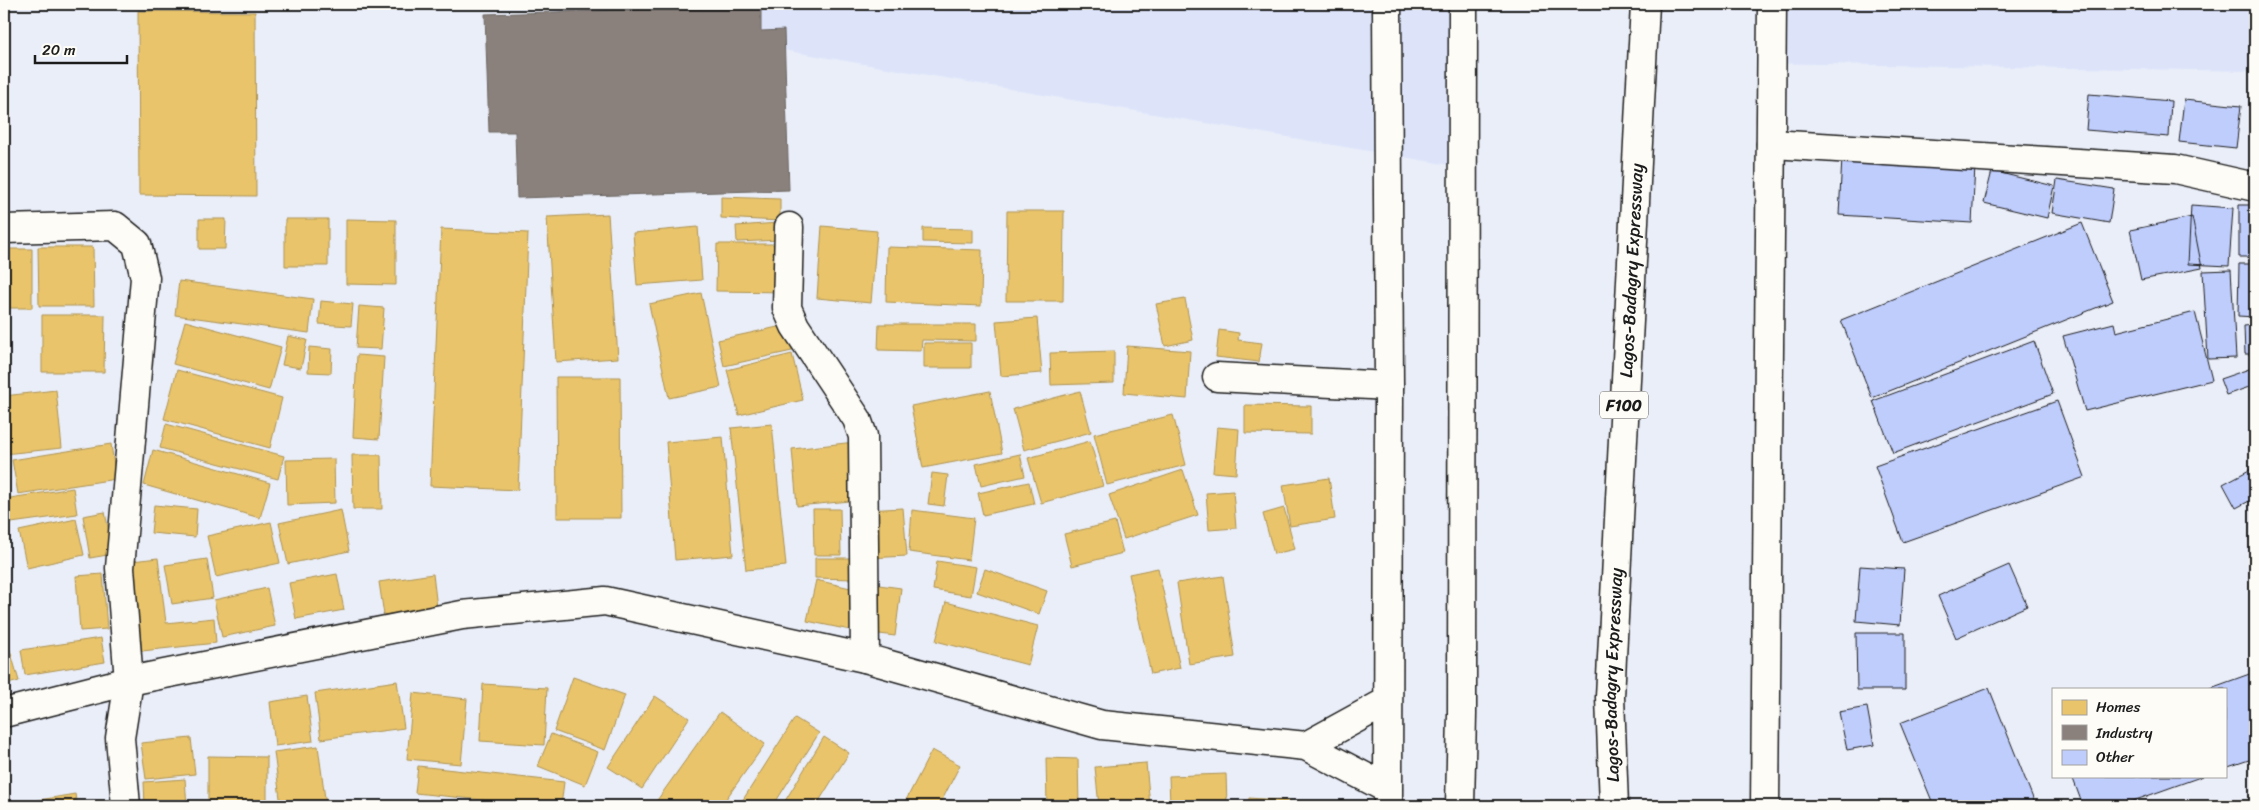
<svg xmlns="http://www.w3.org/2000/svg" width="2259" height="810" viewBox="0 0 2259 810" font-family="Sriracha,sans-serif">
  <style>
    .built { fill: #dde4fa }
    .homes { fill: #e9c46a; stroke: #ac9253 }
    .industry { fill: #8a817c; stroke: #69635f }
    .building { fill: #bfcdfd; stroke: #1c1c1c }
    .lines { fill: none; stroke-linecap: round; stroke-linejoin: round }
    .minor-casing { stroke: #1c1c1c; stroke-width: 31 }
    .major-casing { stroke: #1c1c1c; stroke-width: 31 }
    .highway-casing { stroke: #1c1c1c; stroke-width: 31 }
    .minor { stroke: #fdfcf7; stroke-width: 28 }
    .major { stroke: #fdfcf7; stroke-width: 28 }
    .highway { stroke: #fdfcf7; stroke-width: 28 }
    .labels { text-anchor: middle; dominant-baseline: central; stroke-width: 5; stroke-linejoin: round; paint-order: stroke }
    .shield { fill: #fdfcf7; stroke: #605f5e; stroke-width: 1 }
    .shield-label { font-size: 16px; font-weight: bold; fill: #1c1c1c }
    .street-label { font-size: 18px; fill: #1c1c1c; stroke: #fdfcf7 }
  </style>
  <rect width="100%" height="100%" fill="#eaeef9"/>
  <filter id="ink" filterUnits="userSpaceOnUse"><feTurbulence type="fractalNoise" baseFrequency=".02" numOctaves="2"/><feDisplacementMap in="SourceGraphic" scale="10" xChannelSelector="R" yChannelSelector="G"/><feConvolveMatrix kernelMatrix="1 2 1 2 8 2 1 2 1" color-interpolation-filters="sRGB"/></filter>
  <g filter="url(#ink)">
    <path class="built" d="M 516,4 L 1451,4 L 1461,167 Z
      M 1763,4 L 2255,4 L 2255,71 L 1760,63 Z"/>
    <path class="homes" d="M 138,11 L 255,12 L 256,196 L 139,195 Z
      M 721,197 L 780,199 L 780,221 L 721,218 Z
      M 1007,211 L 1064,211 L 1063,301 L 1006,301 Z
      M 608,214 L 618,358 L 556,362 L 547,217 Z
      M 199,219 L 226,219 L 225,249 L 199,249 Z
      M 285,219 L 328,219 L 328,266 L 285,266 Z
      M 346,219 L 396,220 L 396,285 L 346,284 Z
      M 779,223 L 780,240 L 737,242 L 736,226 Z
      M 822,226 L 877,231 L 871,303 L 817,298 Z
      M 698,227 L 702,280 L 637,285 L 633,233 Z
      M 923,228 L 973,229 L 973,243 L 923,242 Z
      M 441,229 L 528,233 L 518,490 L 430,486 Z
      M 717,244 L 787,244 L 787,292 L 716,291 Z
      M 38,247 L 93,247 L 94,306 L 39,306 Z
      M 887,247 L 982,250 L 981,306 L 886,302 Z
      M 4,249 L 32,249 L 32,308 L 4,308 Z
      M 179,281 L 313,299 L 309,333 L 175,315 Z
      M 701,293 L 721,387 L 669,398 L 649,304 Z
      M 1185,299 L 1193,340 L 1165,346 L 1156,304 Z
      M 321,301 L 353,304 L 351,326 L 319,324 Z
      M 359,306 L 384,308 L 381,349 L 356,348 Z
      M 42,315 L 105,315 L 104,372 L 42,372 Z
      M 1037,318 L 1042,373 L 1001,376 L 996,321 Z
      M 185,321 L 281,347 L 269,390 L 173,364 Z
      M 879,324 L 976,324 L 976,341 L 922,340 L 921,351 L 878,350 Z
      M 787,325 L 792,351 L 724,366 L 718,340 Z
      M 1219,330 L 1239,333 L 1238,340 L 1262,343 L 1259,362 L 1216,357 Z
      M 288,336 L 307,340 L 301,368 L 282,365 Z
      M 924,343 L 971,343 L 971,368 L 924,368 Z
      M 1127,346 L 1190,351 L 1187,399 L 1124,393 Z
      M 309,347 L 332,349 L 331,373 L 308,372 Z
      M 1114,351 L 1114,383 L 1051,385 L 1050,353 Z
      M 792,354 L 803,400 L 739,415 L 727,370 Z
      M 357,355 L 384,357 L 379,439 L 353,437 Z
      M 177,370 L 282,398 L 270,448 L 164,419 Z
      M 556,377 L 620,377 L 621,518 L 557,518 Z
      M 56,390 L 62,448 L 4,454 L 4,396 Z
      M 990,391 L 1002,453 L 923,468 L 911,406 Z
      M 1080,391 L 1091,432 L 1024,450 L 1013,409 Z
      M 1245,405 L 1311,406 L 1311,434 L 1245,433 Z
      M 1173,415 L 1186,465 L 1107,485 L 1094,434 Z
      M 166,424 L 284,456 L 278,479 L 160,448 Z
      M 772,424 L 786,566 L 746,570 L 731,428 Z
      M 1217,427 L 1239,429 L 1236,474 L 1213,472 Z
      M 723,437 L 733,555 L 675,560 L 666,442 Z
      M 1090,441 L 1103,486 L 1041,503 L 1028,458 Z
      M 855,442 L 861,500 L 797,506 L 792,449 Z
      M 111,444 L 116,479 L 18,494 L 12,460 Z
      M 153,450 L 270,483 L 260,518 L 144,485 Z
      M 1020,454 L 1025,476 L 981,486 L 976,464 Z
      M 352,455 L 381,455 L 382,509 L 353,509 Z
      M 334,459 L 335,503 L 287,505 L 286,460 Z
      M 1183,470 L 1198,515 L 1124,539 L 1109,495 Z
      M 932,473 L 948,475 L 944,506 L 928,504 Z
      M 1329,478 L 1335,519 L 1290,526 L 1283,485 Z
      M 1029,482 L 1034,504 L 983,515 L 978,493 Z
      M 73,488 L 77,514 L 4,524 L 4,499 Z
      M 1233,491 L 1236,528 L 1209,530 L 1206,493 Z
      M 154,505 L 197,509 L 195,537 L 151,533 Z
      M 903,508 L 907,556 L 869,558 L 866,510 Z
      M 1284,508 L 1295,549 L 1274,554 L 1263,514 Z
      M 813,509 L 840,509 L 841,555 L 814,555 Z
      M 341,510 L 349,551 L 288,564 L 279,523 Z
      M 912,510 L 974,518 L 969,560 L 909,552 Z
      M 105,512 L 113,554 L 90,558 L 83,516 Z
      M 76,519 L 84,555 L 27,568 L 19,531 Z
      M 271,522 L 280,563 L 216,577 L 207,536 Z
      M 1115,522 L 1123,553 L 1072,566 L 1064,534 Z
      M 158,558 L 166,623 L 214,618 L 216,643 L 142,651 L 132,561 Z
      M 815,558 L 854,558 L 854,579 L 815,578 Z
      M 207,559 L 213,598 L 172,604 L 165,565 Z
      M 937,561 L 976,567 L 971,596 L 933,590 Z
      M 1158,568 L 1180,668 L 1151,674 L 1129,574 Z
      M 985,569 L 1047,591 L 1039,614 L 977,592 Z
      M 103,574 L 107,629 L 80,631 L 76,576 Z
      M 337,574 L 344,610 L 296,619 L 289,583 Z
      M 433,574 L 437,608 L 384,615 L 379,582 Z
      M 1223,576 L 1235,657 L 1189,664 L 1177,583 Z
      M 816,580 L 859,590 L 850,630 L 807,621 Z
      M 879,585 L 901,588 L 895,636 L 872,633 Z
      M 267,588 L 275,626 L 222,637 L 214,600 Z
      M 946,602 L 1038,626 L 1028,665 L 936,641 Z
      M 101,638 L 105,662 L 25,675 L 21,650 Z
      M 10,650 L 19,681 L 4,685 L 4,652 Z
      M 573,677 L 625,695 L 605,750 L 554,731 Z
      M 397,681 L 404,728 L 321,739 L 315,693 Z
      M 483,684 L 547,688 L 544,745 L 480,741 Z
      M 413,693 L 467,699 L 461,764 L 407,759 Z
      M 307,696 L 313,741 L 275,746 L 270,702 Z
      M 655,696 L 689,718 L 642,789 L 608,767 Z
      M 720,712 L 765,744 L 721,806 L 653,806 Z
      M 795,718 L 819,733 L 773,806 L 739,806 Z
      M 551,734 L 598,752 L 585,785 L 538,766 Z
      M 824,737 L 849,753 L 816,806 L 782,806 Z
      M 191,738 L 195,774 L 146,779 L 141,743 Z
      M 318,746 L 326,806 L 281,806 L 274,752 Z
      M 932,750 L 960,765 L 939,806 L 903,806 Z
      M 208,756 L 267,757 L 267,806 L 208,806 Z
      M 1046,758 L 1078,759 L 1079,806 L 1047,806 Z
      M 1146,763 L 1150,806 L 1099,806 L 1095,767 Z
      M 418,766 L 564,782 L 561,806 L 541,806 L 415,793 Z
      M 1226,774 L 1227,806 L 1170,806 L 1169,776 Z
      M 185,779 L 187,806 L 145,806 L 144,782 Z
      M 75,794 L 77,806 L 4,806 Z
      M 1249,798 L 1290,801 L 1290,806 L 1248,806 Z
      M 391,802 L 438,806 L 390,806 Z"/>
    <path class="industry" d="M 761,6 L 761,31 L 784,30 L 789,190 L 517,198 L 515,132 L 489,132 L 485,14 Z"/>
    <path class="building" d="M 2089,94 L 2171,101 L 2169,137 L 2086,130 Z
      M 2184,100 L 2241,106 L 2236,148 L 2179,142 Z
      M 2255,101 L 2255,148 L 2251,147 Z
      M 1842,158 L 1975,166 L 1972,223 L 1839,215 Z
      M 1992,171 L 2054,186 L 2047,218 L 1984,203 Z
      M 2057,180 L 2114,189 L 2109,223 L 2052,213 Z
      M 2191,205 L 2233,208 L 2229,266 L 2188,264 Z
      M 2239,205 L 2255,205 L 2255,257 L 2239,257 Z
      M 2192,217 L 2202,268 L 2141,280 L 2130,230 Z
      M 2082,223 L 2113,301 L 1872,398 L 1841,320 Z
      M 2239,264 L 2255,264 L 2255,317 L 2238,316 Z
      M 2231,270 L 2236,358 L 2208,359 L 2203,271 Z
      M 2195,312 L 2212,380 L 2085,411 L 2063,336 L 2114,323 L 2116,332 Z
      M 2255,325 L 2255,354 L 2245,354 L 2244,326 Z
      M 2034,341 L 2053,394 L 1893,453 L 1873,401 Z
      M 2255,367 L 2255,385 L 2226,395 L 2220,379 Z
      M 2057,401 L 2085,477 L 1903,542 L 1875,466 Z
      M 2255,467 L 2255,498 L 2236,508 L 2223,484 Z
      M 2009,565 L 2027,606 L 1956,638 L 1938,596 Z
      M 1860,566 L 1904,569 L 1900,625 L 1856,621 Z
      M 1856,633 L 1905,633 L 1905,690 L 1857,690 Z
      M 2255,672 L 2255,758 L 2225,768 L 2225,689 L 2208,689 Z
      M 1989,688 L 2036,806 L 1934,806 L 1900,723 Z
      M 1867,707 L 1874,745 L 1847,750 L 1839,712 Z
      M 2072,776 L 2203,776 L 2119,806 L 2083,806 Z"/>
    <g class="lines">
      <defs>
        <path id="minor" d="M 1771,144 L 2175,169 L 2255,187
          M 789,227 L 787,308 L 795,326 L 857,419 L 863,436 L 865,658
          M 4,229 L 115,226 L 137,244 L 145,278 L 120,568 L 129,681 L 120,738 L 126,806
          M 1217,377 L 1389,386"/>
        <path id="major" d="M 1387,4 L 1389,386 L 1388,805
          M 4,713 L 129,681 L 462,615 L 605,601 L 865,658 L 1102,725 L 1306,746 L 1388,789
          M 1306,746 L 1388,701
          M 1765,806 L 1772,4"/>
        <g id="highway">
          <path d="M 1460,806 L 1462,714 L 1463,4"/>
          <path id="s1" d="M 1614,806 L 1610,697 L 1645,4"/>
        </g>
      </defs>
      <use href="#minor" class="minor-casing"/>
      <use href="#major" class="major-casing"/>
      <use href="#highway" class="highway-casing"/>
      <use href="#minor" class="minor"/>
      <use href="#major" class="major"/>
      <use href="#highway" class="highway"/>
    </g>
  </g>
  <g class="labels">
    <rect class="shield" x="1600" y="391.5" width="48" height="27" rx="4"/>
    <g class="shield-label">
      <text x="1624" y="405">F100</text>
    </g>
    <g class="street-label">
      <text stroke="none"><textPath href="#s1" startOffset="536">Lagos-Badagry Expressway</textPath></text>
      <text stroke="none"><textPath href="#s1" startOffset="131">Lagos-Badagry Expressway</textPath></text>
    </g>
  </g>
  <rect width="2259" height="810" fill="none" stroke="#fdfcf7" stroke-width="20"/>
  <rect x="10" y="10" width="2239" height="790" fill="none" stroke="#1c1c1c" stroke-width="2" filter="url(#ink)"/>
  <rect x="2052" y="688" width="175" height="90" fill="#fdfcf7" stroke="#a3a29f"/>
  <rect x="2062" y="700" width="25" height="15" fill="#e9c46a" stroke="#a3a29f"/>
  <text x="2096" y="712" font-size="15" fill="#1c1c1c">Homes</text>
  <rect x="2062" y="725" width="25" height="15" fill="#8a817c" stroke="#a3a29f"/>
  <text x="2096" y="738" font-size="15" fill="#1c1c1c">Industry</text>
  <rect x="2062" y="750" width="25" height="15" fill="#bfcdfd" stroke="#a3a29f"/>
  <text x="2096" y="762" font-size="15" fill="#1c1c1c">Other</text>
  <path d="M35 55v8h92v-8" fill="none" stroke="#1c1c1c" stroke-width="2.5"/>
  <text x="42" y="55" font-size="15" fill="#1c1c1c" stroke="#fdfcf7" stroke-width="4" paint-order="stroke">20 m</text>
</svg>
